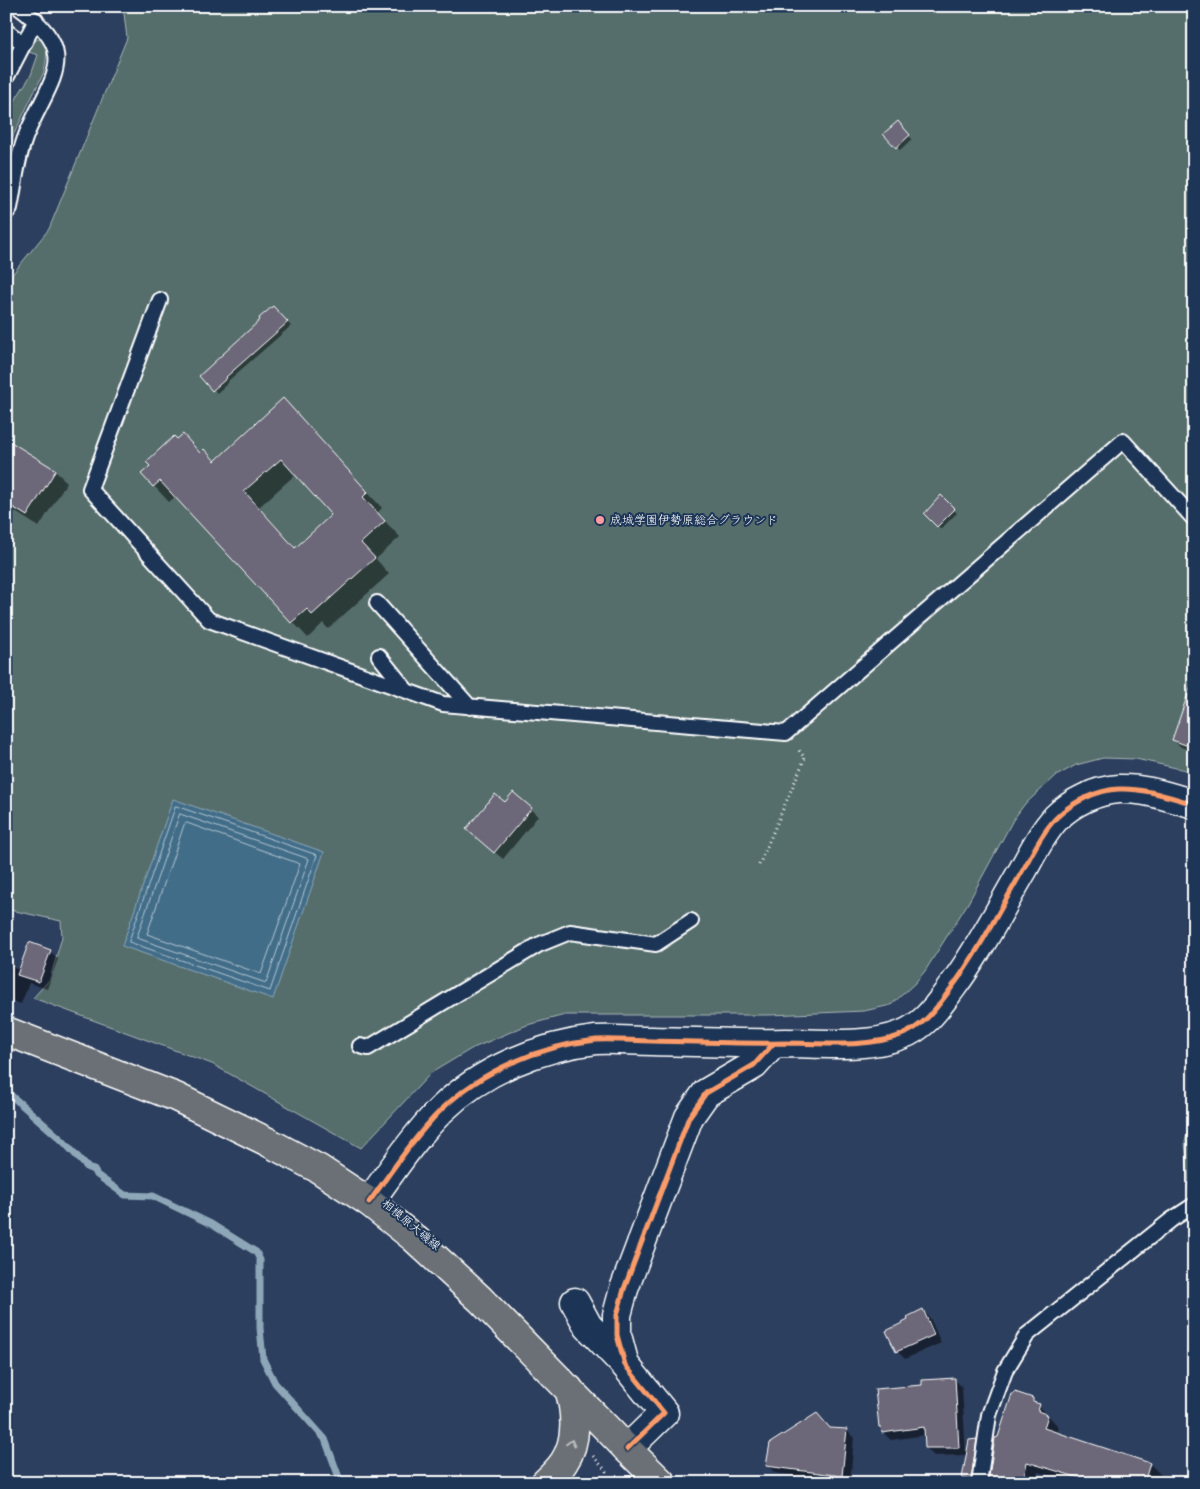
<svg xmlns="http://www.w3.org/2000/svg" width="1200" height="1489" viewBox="0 0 1200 1489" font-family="Kalam,'Klee One',sans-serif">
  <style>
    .green { fill: #546e6c; stroke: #aab6b6 }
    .water { fill: #426d89; stroke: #8ea7b8 }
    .shadow { fill: #0007; fill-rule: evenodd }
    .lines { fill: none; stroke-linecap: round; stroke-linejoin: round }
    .shore { stroke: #b3c5d0; stroke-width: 1 }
    .stream { stroke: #8ea7b8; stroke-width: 7 }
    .building { fill: #6c6779; stroke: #fff; fill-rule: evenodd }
    .lane-casing { stroke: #fff; stroke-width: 18 }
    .street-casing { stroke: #fff; stroke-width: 31 }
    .secondary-casing { stroke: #fff; stroke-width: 31 }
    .primary-casing { stroke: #fff; stroke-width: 31 }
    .path { stroke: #fff; stroke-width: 3; stroke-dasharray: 1 4; stroke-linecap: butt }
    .lane { stroke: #1d3557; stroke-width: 14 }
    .street { stroke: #1d3557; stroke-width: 28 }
    .secondary { stroke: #1d3557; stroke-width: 28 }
    .primary { stroke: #6a7074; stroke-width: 28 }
    .cycleway-casing { stroke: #1d3557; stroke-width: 8 }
    .cycleway { stroke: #fa9b69; stroke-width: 5 }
    .oneway { stroke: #bcbfc0 }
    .poi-dot { fill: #ff9aa2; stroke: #1d3557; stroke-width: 2 }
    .labels { text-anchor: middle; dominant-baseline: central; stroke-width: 4; stroke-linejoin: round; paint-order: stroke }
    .poi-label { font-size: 12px; fill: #fff; stroke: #1d3557; text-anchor: start }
    .street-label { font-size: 12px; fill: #fff; stroke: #1d3557 }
  </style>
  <rect width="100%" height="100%" fill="#2d3f5e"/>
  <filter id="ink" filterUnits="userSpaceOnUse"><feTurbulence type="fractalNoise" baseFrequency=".02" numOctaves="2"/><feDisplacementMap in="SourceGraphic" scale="10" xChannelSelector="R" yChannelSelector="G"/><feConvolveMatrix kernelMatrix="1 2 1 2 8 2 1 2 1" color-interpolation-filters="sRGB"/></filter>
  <g filter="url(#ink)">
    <path class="green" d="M 123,6 L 1194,6 L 1194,772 L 1136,759 L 1103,758 L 1076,765 L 1056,776 L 1024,805 L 1013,820 L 968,903 L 925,971 L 915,983 L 891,1005 L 864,1011 L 770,1015 L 565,1015 L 527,1025 L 471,1049 L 431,1073 L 361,1148 L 212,1064 L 33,998 L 50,979 L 62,937 L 61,921 L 6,909 L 6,282 L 49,229 L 127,38 Z
      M 38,39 L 45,40 C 48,51 46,62 44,72 L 13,136 L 6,162 L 6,120 L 17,97 L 31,75 L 38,55 L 29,52 L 32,43 Z
      M 1194,1107 L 1194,1219 L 1192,1216 L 1185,1142 Z"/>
    <path class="water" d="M 173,799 L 324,852 L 273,999 L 122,946 Z"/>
    <path class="shadow" d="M 897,122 L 912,139 L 900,150 L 896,147 Z
      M 273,307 L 291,326 L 228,381 L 229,382 L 217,393 L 201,376 L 262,320 Z
      M 298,416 L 382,508 L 377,513 L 400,537 L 376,559 L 389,574 L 328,629 L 323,623 L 308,638 L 176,496 L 169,502 L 143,474 L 201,454 L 215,462 ZM 296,474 L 333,515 L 296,549 L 259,507 Z
      M 6,440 L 55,471 L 67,482 L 39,527 L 6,506 Z
      M 941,497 L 957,513 L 941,529 L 925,514 Z
      M 1194,715 L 1194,752 L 1181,747 L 1173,740 Z
      M 505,804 L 531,809 L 538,816 L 503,859 L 475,836 Z
      M 50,951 L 58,959 L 47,989 L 29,983 L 21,1004 L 6,999 L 6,965 L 20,970 Z
      M 923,1310 L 930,1318 L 941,1343 L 905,1359 L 897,1351 L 888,1331 L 910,1321 Z
      M 954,1379 L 962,1387 L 966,1455 L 934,1456 L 926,1448 L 926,1435 L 891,1440 L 883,1433 L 880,1427 Z
      M 1032,1399 L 1059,1427 L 1057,1433 L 1150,1464 L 1161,1475 L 1158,1483 L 1074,1483 L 1038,1472 L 1036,1483 L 989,1483 L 999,1438 Z
      M 831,1430 L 847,1431 L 854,1438 L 850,1483 L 775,1473 L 767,1465 Z
      M 976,1441 L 979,1444 L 974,1482 L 967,1481 L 963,1477 Z"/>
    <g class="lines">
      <path class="shore" d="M 176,806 L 317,855 L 270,991 L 129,942 Z
        M 180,814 L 309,859 L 266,983 L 137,938 Z
        M 187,823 L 300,864 L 261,974 L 147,934 L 184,825 Z"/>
      <path class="stream" d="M 6,1091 L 63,1141 L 88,1168 L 94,1170 L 97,1175 L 125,1195 L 153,1196 L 211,1224 L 256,1252 L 260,1260 L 260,1328 L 263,1359 L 275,1383 L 325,1439 L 341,1483"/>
    </g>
    <path class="building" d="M 898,121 L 910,135 L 896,148 L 883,134 Z
      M 273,306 L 288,322 L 226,377 L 227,378 L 212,391 L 199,376 L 260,320 L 259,318 Z
      M 283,398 L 368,492 L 363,497 L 385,521 L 361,543 L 375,558 L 312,615 L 307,609 L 291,623 L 160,481 L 153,487 L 141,474 L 150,466 L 146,462 L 174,436 L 177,439 L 183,434 L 200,453 L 204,449 L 215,461 ZM 281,459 L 331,515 L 295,548 L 244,491 Z
      M 6,439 L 56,470 L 27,516 L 6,503 Z
      M 941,495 L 955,509 L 937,527 L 924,514 Z
      M 1191,685 L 1194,685 L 1194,748 L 1172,740 Z
      M 513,792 L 532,808 L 494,853 L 466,829 L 495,794 L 505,802 Z
      M 29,942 L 51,950 L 39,982 L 17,975 Z
      M 923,1309 L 934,1335 L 896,1352 L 886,1331 L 908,1320 L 907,1317 Z
      M 955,1378 L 959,1448 L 925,1448 L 924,1427 L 882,1433 L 881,1427 L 879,1427 L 875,1389 L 922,1385 L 922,1380 Z
      M 1015,1392 L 1033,1398 L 1033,1402 L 1040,1404 L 1038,1411 L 1048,1415 L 1044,1428 L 1150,1463 L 1144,1483 L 1096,1483 L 1027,1462 L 1023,1483 L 988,1483 L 995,1438 L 998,1437 L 1012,1394 L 1014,1394 Z
      M 817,1413 L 830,1428 L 847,1429 L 842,1476 L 766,1466 L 770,1443 Z
      M 977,1439 L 971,1480 L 962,1478 L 969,1440 Z"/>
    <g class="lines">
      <defs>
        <path id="lane" d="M 6,31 L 23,43
          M 6,78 L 36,20
          M 6,213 L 10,208 C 15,183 17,157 27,133 C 53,74 82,53 17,6
          M 160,300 L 90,489 L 209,620 L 443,704 L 786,733 L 1123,441 L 1194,519
          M 377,603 L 470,707
          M 379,656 L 407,691
          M 360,1046 L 368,1048 L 538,945 L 570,932 L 656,944 L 691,921
          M 979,1483 L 989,1415 L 1005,1371 L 1027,1335 L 1171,1220 L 1194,1205"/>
        <path id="street" d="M 575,1302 L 588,1326 L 624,1364
          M 627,1449 L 664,1413 L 625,1365 L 617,1335 L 617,1315 L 624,1289 L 689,1117 L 706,1093 L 754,1065 L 773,1044"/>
        <path id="secondary" d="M 369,1202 C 392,1171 413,1138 441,1110 C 482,1070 540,1046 596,1040 C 615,1039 634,1041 652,1041 C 696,1042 741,1044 785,1043 C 820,1043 869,1048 901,1035 C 925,1026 937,1007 952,987 C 979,951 1000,909 1023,870 C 1033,852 1042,833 1056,818 C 1072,802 1097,790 1119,789 C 1145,788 1169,797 1194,804"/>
        <path id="primary" d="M 6,1031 L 176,1097 L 266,1141 L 319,1169 L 369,1202 L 414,1238 L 480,1299 L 627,1449 L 662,1483
          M 545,1483 C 551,1477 559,1470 564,1462 C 578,1441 576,1412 569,1389"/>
      </defs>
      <use href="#lane" class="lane-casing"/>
      <use href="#street" class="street-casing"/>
      <use href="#secondary" class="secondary-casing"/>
      <use href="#primary" class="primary-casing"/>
      <path class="path" d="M 759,865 L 805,758 L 797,748
        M 593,1456 L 609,1474"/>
      <use href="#lane" class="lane"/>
      <use href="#street" class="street"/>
      <use href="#secondary" class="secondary"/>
      <use href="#primary" class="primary"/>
      <defs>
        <path id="cycleway" d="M 369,1202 C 392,1171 413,1138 441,1110 C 482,1070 540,1046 596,1040 C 615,1039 634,1041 652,1041 C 696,1042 741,1044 785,1043 C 820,1043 869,1048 901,1035 C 925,1026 937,1007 952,987 C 979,951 1000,909 1023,870 C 1033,852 1042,833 1056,818 C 1072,802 1097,790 1119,789 C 1145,788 1169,797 1194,804
          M 627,1449 L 664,1413 L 625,1365 L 617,1335 L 617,1315 L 624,1289 L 689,1117 L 706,1093 L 754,1065 L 773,1044"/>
      </defs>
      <use href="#cycleway" class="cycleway-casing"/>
      <use href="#cycleway" class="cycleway"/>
    </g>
    <defs><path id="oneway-chevron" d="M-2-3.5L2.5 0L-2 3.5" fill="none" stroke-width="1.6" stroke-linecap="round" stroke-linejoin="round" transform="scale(1.25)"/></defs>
    <use class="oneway" href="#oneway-chevron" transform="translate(571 1443) rotate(-75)"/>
  </g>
  <circle class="poi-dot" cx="600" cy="520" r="5"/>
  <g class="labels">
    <g class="poi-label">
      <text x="610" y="520">成城学園伊勢原総合グラウンド</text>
    </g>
    <g class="street-label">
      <text transform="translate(411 1225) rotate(40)">相模原大磯線</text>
    </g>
  </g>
  <rect width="1200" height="1489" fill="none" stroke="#1d3557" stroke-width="25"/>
  <rect x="12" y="12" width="1175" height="1464" fill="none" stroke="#fff" stroke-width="2" filter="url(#ink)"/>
</svg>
